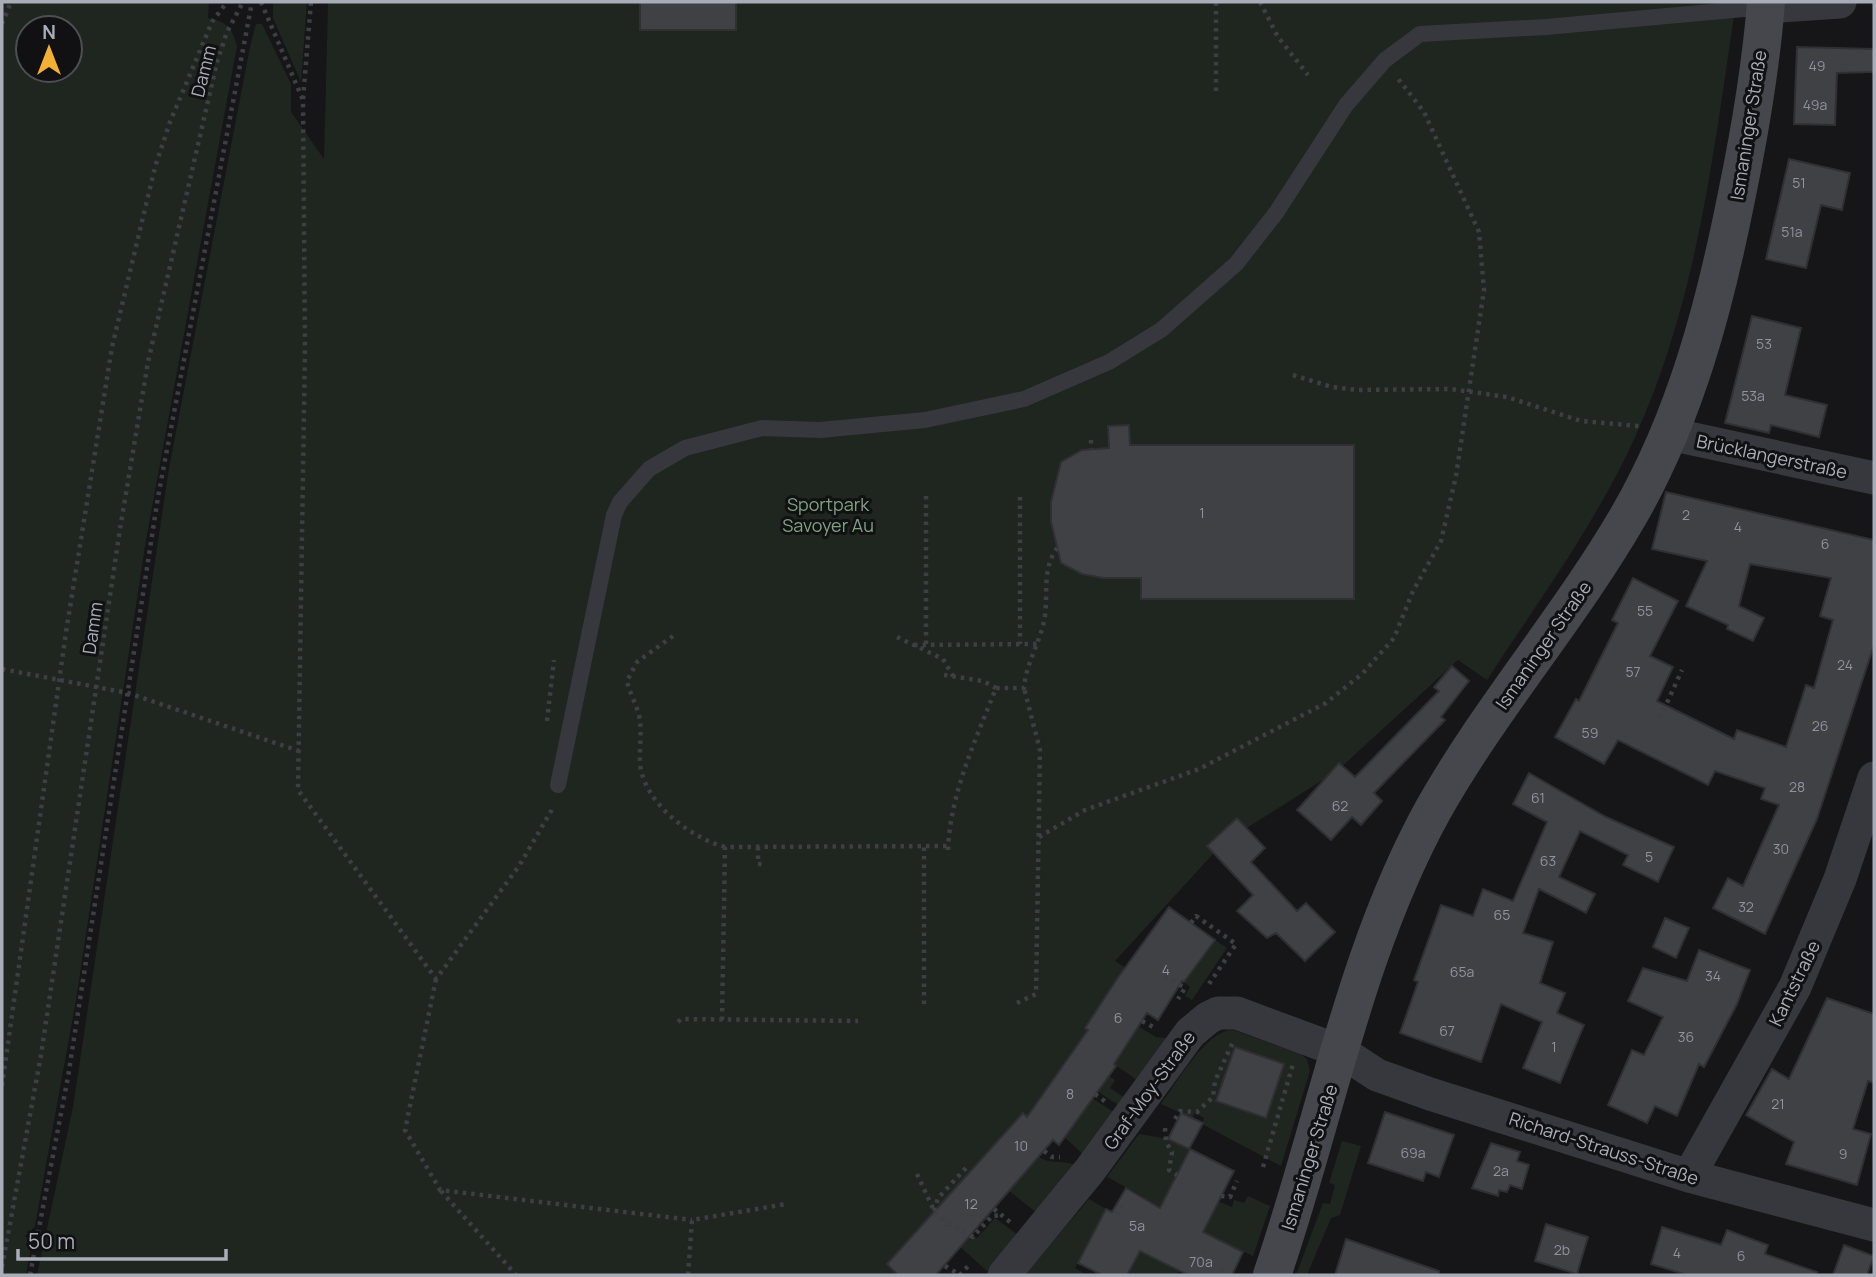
<svg xmlns="http://www.w3.org/2000/svg" width="1876" height="1277" viewBox="0 0 1876 1277" font-family="Manrope,sans-serif">
  <style>
    .green { fill: #1e261f; fill-rule: evenodd }
    .building { fill: #404145; stroke: #303034; stroke-width: 2 }
    .lines { fill: none; stroke-linecap: round; stroke-linejoin: round }
    .path { stroke: #3d3f44; stroke-width: 4.5; stroke-dasharray: 3.5 5; stroke-linecap: butt }
    .lane { stroke: #37383d; stroke-width: 16 }
    .street { stroke: #37383d; stroke-width: 33 }
    .secondary { stroke: #45474d; stroke-width: 38 }
    .labels { text-anchor: middle; dominant-baseline: central; stroke-width: 6; stroke-linejoin: round; paint-order: stroke }
    .number-label { font-size: 14px; fill: #8e929b }
    .street-label { font-size: 18px; fill: #a8adb8; stroke: #111113 }
    .park-label { font-size: 18px; fill: #7fa381; stroke: #111113 }
  </style>
  <rect width="100%" height="100%" fill="#161618"/>
  <path class="green" d="M 2,2 L 209,2 L 208,18 C 227,22 232,27 237,46 L 146,540 L 76,1000 L 26,1275 L 2,1275 ZM 28,28 L 70,28 L 70,70 L 28,70 Z
    M 273,2 L 307,2 L 301,82 L 273,18 Z
    M 328,2 L 1736,2 C 1714,149 1698,297 1636,435 C 1597,522 1539,600 1487,680 L 1458,660 L 1337,771 L 1223,843 L 1115,961 L 1140,978 L 1110,989 L 1085,1028 L 1122,1052 L 1138,1026 L 1156,1037 L 1172,1039 L 1140,1082 L 1095,1051 L 1088,1061 L 1115,1080 L 1110,1088 L 1127,1099 L 1121,1107 L 1097,1091 L 1068,1059 L 1039,1100 L 1092,1098 L 1117,1114 L 1085,1156 L 1053,1127 L 1019,1179 L 1039,1157 C 1051,1165 1064,1159 1077,1166 L 1037,1213 L 1003,1186 L 996,1194 L 970,1171 L 940,1205 L 977,1238 L 995,1218 L 1018,1235 L 987,1271 L 957,1244 L 887,1264 L 898,1275 L 37,1275 L 73,1107 L 169,468 L 250,47 L 256,24 L 262,24 L 291,84 L 291,112 L 324,159 Z
    M 1215,940 L 1227,948 L 1192,1000 L 1185,996 L 1190,987 L 1184,982 Z
    M 1233,1030 L 1301,1054 L 1307,1059 L 1310,1071 L 1281,1166 L 1202,1124 L 1204,1118 L 1195,1113 L 1192,1118 L 1161,1104 C 1177,1083 1206,1030 1233,1030 ZM 1235,1047 L 1284,1064 L 1266,1118 L 1216,1101 Z
    M 1139,1134 L 1168,1139 L 1190,1150 L 1160,1210 L 1139,1207 L 1144,1197 L 1107,1177 Z
    M 1342,1141 L 1361,1146 L 1340,1215 L 1331,1218 L 1307,1275 L 1296,1275 L 1323,1203 L 1330,1204 L 1335,1185 L 1329,1183 Z
    M 1248,1196 L 1270,1206 L 1253,1256 L 1225,1243 L 1198,1240 L 1218,1201 L 1232,1207 L 1234,1200 L 1244,1203 Z
    M 1089,1199 L 1106,1209 L 1075,1268 L 1087,1275 L 1024,1275 Z
    M 1147,1237 L 1167,1247 L 1160,1261 L 1179,1271 L 1177,1275 L 1127,1275 Z"/>
  <path class="building" d="M 640,2 L 736,2 L 736,30 L 640,30 Z
    M 1797,47 L 1874,49 L 1874,72 L 1837,73 L 1835,125 L 1794,124 Z
    M 1789,159 L 1850,173 L 1842,210 L 1821,205 L 1806,268 L 1766,259 Z
    M 1752,316 L 1801,328 L 1785,395 L 1827,405 L 1819,437 L 1771,425 L 1769,433 L 1725,423 Z
    M 1129,425 L 1130,445 L 1354,445 L 1354,599 L 1141,599 L 1141,578 L 1103,578 L 1082,574 L 1061,563 L 1051,522 L 1051,502 L 1061,462 L 1082,450 L 1109,448 L 1108,426 Z
    M 1666,492 L 1874,540 L 1874,645 L 1817,819 L 1765,934 L 1713,908 L 1728,878 L 1743,886 L 1779,805 L 1761,799 L 1765,788 L 1715,771 L 1708,785 L 1618,740 L 1604,764 L 1555,737 L 1576,699 L 1579,701 L 1618,623 L 1612,620 L 1633,578 L 1678,601 L 1650,656 L 1673,667 L 1657,701 L 1734,739 L 1737,730 L 1786,747 L 1806,685 L 1814,688 L 1833,620 L 1820,616 L 1831,578 L 1750,564 L 1739,606 L 1764,618 L 1753,641 L 1727,629 L 1728,625 L 1686,606 L 1707,561 L 1652,549 Z
    M 1452,666 L 1469,681 L 1441,717 L 1445,720 L 1374,793 L 1382,801 L 1361,825 L 1352,817 L 1331,840 L 1297,810 L 1339,763 L 1355,777 L 1439,691 L 1434,687 Z
    M 1529,773 L 1606,817 L 1674,847 L 1658,882 L 1623,865 L 1628,855 L 1580,831 L 1559,877 L 1595,894 L 1586,913 L 1539,889 L 1523,933 L 1553,942 L 1540,983 L 1565,993 L 1557,1013 L 1584,1025 L 1560,1083 L 1523,1068 L 1542,1022 L 1501,1004 L 1481,1062 L 1400,1033 L 1418,982 L 1414,980 L 1441,905 L 1473,916 L 1483,889 L 1513,901 L 1547,822 L 1513,804 Z
    M 1237,818 L 1265,848 L 1251,862 L 1297,911 L 1306,903 L 1335,932 L 1305,961 L 1276,933 L 1267,938 L 1237,911 L 1253,895 L 1207,846 Z
    M 1169,907 L 1215,940 L 1184,982 L 1182,981 L 1158,1020 L 1147,1013 L 1114,1064 L 1116,1066 L 1059,1145 L 1053,1140 L 936,1275 L 898,1275 L 887,1264 L 1023,1113 L 1027,1117 L 1088,1030 L 1085,1028 L 1117,979 Z
    M 1665,918 L 1689,928 L 1676,958 L 1653,947 Z
    M 1699,950 L 1750,970 L 1737,1004 L 1704,1067 L 1699,1064 L 1677,1116 L 1655,1106 L 1647,1123 L 1608,1105 L 1632,1050 L 1644,1055 L 1663,1017 L 1628,1001 L 1643,968 L 1687,981 Z
    M 1827,998 L 1874,1014 L 1874,1083 L 1868,1081 L 1853,1129 L 1871,1134 L 1857,1185 L 1786,1164 L 1794,1142 L 1746,1115 L 1772,1069 L 1789,1079 Z
    M 1235,1047 L 1284,1064 L 1266,1118 L 1216,1101 Z
    M 1385,1112 L 1454,1135 L 1439,1177 L 1426,1172 L 1423,1181 L 1368,1163 Z
    M 1181,1113 L 1203,1123 L 1189,1149 L 1168,1139 Z
    M 1491,1143 L 1520,1152 L 1517,1161 L 1529,1165 L 1522,1189 L 1510,1185 L 1507,1192 L 1499,1190 L 1498,1196 L 1472,1188 Z
    M 1190,1149 L 1234,1171 L 1203,1232 L 1243,1252 L 1232,1275 L 1188,1275 L 1140,1251 L 1127,1275 L 1102,1275 L 1078,1263 L 1106,1209 L 1112,1212 L 1126,1188 L 1160,1208 Z
    M 1546,1224 L 1588,1237 L 1577,1274 L 1535,1261 Z
    M 1662,1227 L 1721,1245 L 1727,1230 L 1768,1245 L 1765,1254 L 1817,1272 L 1816,1275 L 1687,1275 L 1651,1264 Z
    M 1346,1239 L 1439,1271 L 1439,1275 L 1335,1275 Z
    M 1844,1245 L 1874,1256 L 1867,1275 L 1833,1275 Z"/>
  <g class="lines">
    <path class="path" d="M 261,2 L 303,100 L 305,347 L 298,790 L 436,979 L 519,866 L 554,806
      M 1260,2 L 1278,37 L 1308,75
      M 2,24 L 11,2
      M 1216,91 L 1216,2
      M 303,99 L 311,2
      M 1293,375 L 1332,387 L 1358,390 L 1451,389 L 1507,397 L 1581,421 L 1639,426
      M 1091,440 L 1091,449
      M 1020,497 L 1020,644
      M 673,636 L 637,662 L 627,681 C 630,695 639,708 640,722 C 642,738 638,754 641,770 C 649,807 692,838 725,847
      M 897,637 L 943,659 L 953,676
      M 926,644 L 926,495
      M 914,645 L 1039,644
      M 2,669 L 128,693 L 299,751
      M 944,675 L 983,681 L 996,688
      M 1660,718 L 1682,670
      M 547,721 L 554,660
      M 1039,837 L 1085,810 L 1199,769 L 1326,703 L 1363,673 L 1394,638 L 1413,591 L 1441,541 L 1456,476 L 1484,290 L 1479,232 L 1424,112 L 1396,76
      M 758,847 L 758,864 L 762,864
      M 948,850 C 950,794 976,739 996,688 L 1024,688 C 1026,662 1041,642 1045,616 C 1048,591 1042,570 1057,548
      M 1191,923 L 1196,916 L 1236,944 L 1209,984
      M 1166,969 L 1163,975 L 1185,988 L 1178,999
      M 436,979 L 405,1130 L 440,1190 L 692,1220
      M 1017,1003 L 1036,994 L 1040,750 L 1024,688
      M 924,1004 L 924,847
      M 722,1020 L 725,847 L 948,846
      M 1142,1021 L 1155,1028
      M 678,1022 L 681,1019 L 858,1021
      M 2,1086 L 66,632 L 112,347 L 155,167 L 170,122 L 212,22 L 227,2
      M 1095,1094 L 1106,1102
      M 1175,1119 L 1180,1111 L 1197,1112 L 1213,1097 L 1215,1081 L 1233,1042
      M 1165,1128 L 1166,1142 L 1172,1152 L 1169,1170 L 1177,1175
      M 1044,1151 L 1052,1157 L 1060,1157
      M 1263,1167 L 1293,1064
      M 917,1174 L 936,1215 L 973,1237 L 992,1216 L 1002,1215
      M 441,1191 L 516,1275
      M 1221,1196 L 1230,1197 L 1237,1181
      M 994,1209 L 1010,1222
      M 934,1211 L 938,1198 L 966,1168
      M 1117,1215 L 1121,1206
      M 1137,1225 L 1141,1217
      M 1201,1261 L 1205,1252
      M 945,1266 L 960,1275 L 969,1265
      M 2,1267 L 41,1055 L 120,529 L 148,362 L 217,62 L 227,32 L 243,2
      M 1222,1271 L 1226,1263
      M 30,1275 L 68,1077 L 158,497 L 252,2
      M 688,1275 L 692,1220 L 786,1204"/>
    <path class="lane" d="M 558,785 L 614,515 L 620,502 L 649,469 L 685,448 L 762,428 L 820,430 L 925,420 L 1024,399 L 1109,362 L 1161,330 L 1236,264 L 1276,213 L 1346,105 L 1385,60 L 1420,34 L 1546,27 L 1766,7"/>
    <path class="street" d="M 1766,7 L 1840,2
      M 1670,434 L 1874,478
      M 1689,1176 L 1795,987 L 1840,879 L 1874,778
      M 1004,1275 L 1090,1170 L 1190,1033 L 1208,1018 L 1218,1013 L 1237,1013 L 1342,1052 L 1377,1075 L 1430,1094 L 1689,1176 L 1874,1225"/>
    <path class="secondary" d="M 1272,1275 C 1325,1122 1354,953 1433,810 C 1491,707 1570,617 1629,515 C 1686,416 1715,305 1737,194 C 1750,131 1761,66 1766,2"/>
  </g>
  <g class="labels">
    <g class="number-label">
      <text x="1817" y="65">49</text>
      <text x="1815" y="104">49a</text>
      <text x="1799" y="182">51</text>
      <text x="1792" y="231">51a</text>
      <text x="1764" y="343">53</text>
      <text x="1753" y="395">53a</text>
      <text x="1202" y="512">1</text>
      <text x="1686" y="514">2</text>
      <text x="1738" y="526">4</text>
      <text x="1825" y="543">6</text>
      <text x="1645" y="610">55</text>
      <text x="1845" y="664">24</text>
      <text x="1633" y="671">57</text>
      <text x="1820" y="725">26</text>
      <text x="1590" y="732">59</text>
      <text x="1797" y="786">28</text>
      <text x="1538" y="797">61</text>
      <text x="1340" y="805">62</text>
      <text x="1781" y="848">30</text>
      <text x="1649" y="856">5</text>
      <text x="1548" y="860">63</text>
      <text x="1746" y="906">32</text>
      <text x="1502" y="914">65</text>
      <text x="1166" y="969">4</text>
      <text x="1462" y="971">65a</text>
      <text x="1713" y="975">34</text>
      <text x="1118" y="1017">6</text>
      <text x="1447" y="1030">67</text>
      <text x="1686" y="1036">36</text>
      <text x="1554" y="1046">1</text>
      <text x="1070" y="1093">8</text>
      <text x="1778" y="1103">21</text>
      <text x="1021" y="1145">10</text>
      <text x="1413" y="1152">69a</text>
      <text x="1843" y="1153">9</text>
      <text x="1501" y="1170">2a</text>
      <text x="971" y="1203">12</text>
      <text x="1137" y="1225">5a</text>
      <text x="1562" y="1249">2b</text>
      <text x="1677" y="1252">4</text>
      <text x="1741" y="1255">6</text>
      <text x="1201" y="1261">70a</text>
    </g>
    <g class="street-label">
      <text transform="translate(203 71) rotate(-76)">Damm</text>
      <text transform="translate(1748 125) rotate(-81)">Ismaninger Straße</text>
      <text transform="translate(1772 456) rotate(12)">Brücklangerstraße</text>
      <text transform="translate(92 628) rotate(-82)">Damm</text>
      <text transform="translate(1543 645) rotate(-55)">Ismaninger Straße</text>
      <text transform="translate(1794 983) rotate(-64)">Kantstraße</text>
      <text transform="translate(1149 1090) rotate(-54)">Graf-Moy-Straße</text>
      <text transform="translate(1604 1148) rotate(18)">Richard-Strauss-Straße</text>
      <text transform="translate(1309 1157) rotate(-73)">Ismaninger Straße</text>
    </g>
    <g class="park-label">
      <text x="828" y="504">Sportpark<tspan x="828" dy="21">Savoyer Au</tspan></text>
    </g>
  </g>
  <rect width="1876" height="1277" fill="none" stroke="#a8adb8" stroke-width="7"/>
  <g transform="translate(49 49)"><circle r="33" fill="#111113" stroke="#4d4f55" stroke-width="2"/>
  <path d="M0-5L12 26L0 18L-12 26Z" fill="#f2b134"/>
  <text y="-10" font-size="19" font-weight="bold" text-anchor="middle" fill="#a8adb8">N</text>
  </g>
  <path d="M18 1249v10h208v-10" fill="none" stroke="#a8adb8" stroke-width="3.5"/>
  <text x="28" y="1249" font-size="21" fill="#a8adb8" stroke="#111113" stroke-width="5" paint-order="stroke">50 m</text>
</svg>
